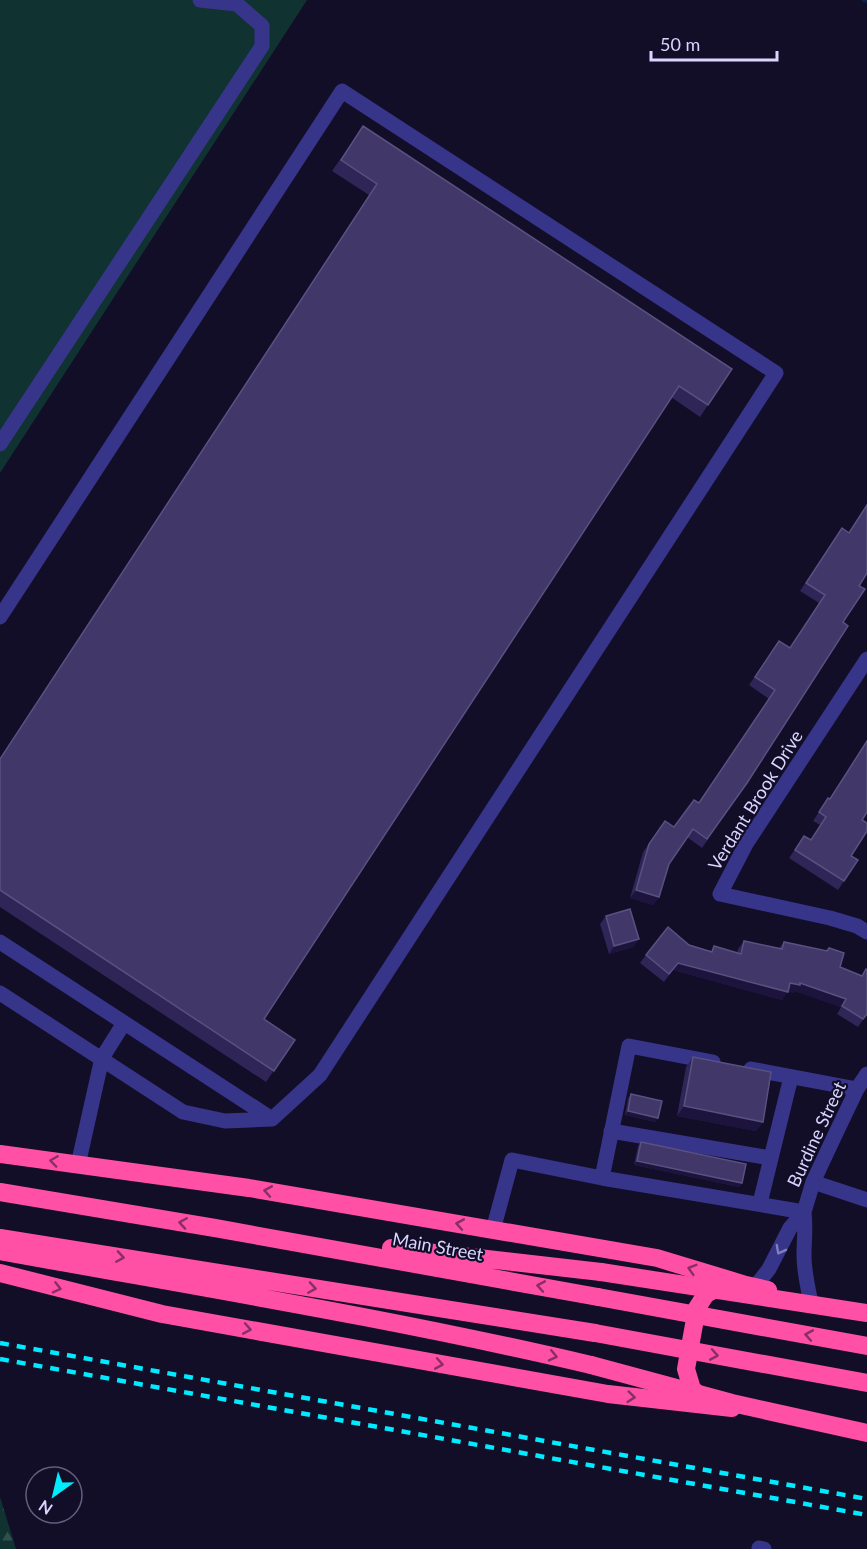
<svg xmlns="http://www.w3.org/2000/svg" width="867" height="1549" viewBox="0 0 867 1549" font-family="Lato,sans-serif">
  <style>
    .forest { fill: url(#forest-firs) }
    .pitch { fill: #103231 }
    .lines { fill: none; stroke-linecap: round; stroke-linejoin: round }
    .stream { stroke: #08224c; stroke-width: 5 }
    .minor { stroke: #37358a; stroke-width: 15 }
    .highway { stroke: #ff50a6; stroke-width: 18 }
    .rail { stroke: #01eaff; stroke-width: 4.5; stroke-dasharray: 9 8; stroke-linecap: butt }
    .highway-bridge { stroke: #ff50a6; stroke-width: 18 }
    .wall { fill: #2f2557 }
    .shaded-wall { fill: #1c143c }
    .building { fill: #413869; stroke: #595180; stroke-width: 1.5 }
    .oneway { stroke: #882f67 }
    .oneway2 { stroke: #807dbf }
    .labels { text-anchor: middle; dominant-baseline: central; stroke-width: 4.5; stroke-linejoin: round; paint-order: stroke }
    .street-label { font-size: 18px; fill: #d9d5ff; stroke: #120e28 }
  </style>
  <defs>
    <pattern id="forest-firs" width="22" height="20" patternUnits="userSpaceOnUse" patternTransform="scale(1.5)"><rect width="22" height="20" fill="#103231"/><path d="M5 1l3.5 6h-7zM16 11l3.5 6h-7z" fill="#324f50"/></pattern>
  </defs>
  <rect width="100%" height="100%" fill="#120e28"/>
  <path class="forest" d="M 0,1497 L 16,1549 L 0,1549 Z"/>
  <path class="pitch" d="M 0,0 L 307,0 L 0,473 Z"/>
  <g class="lines">
    <path class="stream" d="M 864,0 L 867,0"/>
    <path class="minor" d="M 0,444 L 262,46 L 262,26 L 237,4 L 200,0
      M 0,617 L 342,91 L 776,373 L 320,1075 L 272,1119 L 225,1121 L 183,1112 L 0,993
      M 867,659 L 746,844 L 720,894 L 830,918 L 857,926 L 867,932
      M 0,942 L 272,1119
      M 751,1069 L 857,1089
      M 611,1131 L 771,1158
      M 78,1165 L 102,1058 L 124,1023
      M 602,1178 L 629,1046 L 713,1062
      M 813,1182 L 867,1200
      M 760,1203 L 791,1077
      M 804,1212 C 806,1229 804,1239 804,1255 C 804,1270 807,1284 810,1298
      M 493,1230 L 512,1160 L 602,1178 L 804,1212
      M 755,1287 L 769,1269 L 790,1228 L 804,1212 L 813,1182 L 835,1135 L 857,1089 L 867,1074
      M 759,1548 L 764,1549"/>
    <path class="highway" d="M 0,1154 L 249,1188 L 657,1258 L 746,1285 L 768,1290
      M 0,1192 L 215,1228 L 598,1297
      M 0,1238 L 595,1333
      M 391,1248 L 601,1272
      M 0,1251 C 197,1287 396,1319 591,1365
      M 0,1273 L 162,1314 L 608,1394 L 732,1408
      M 704,1400 L 692,1389 L 686,1369 L 697,1308 L 706,1294 L 723,1285"/>
    <path class="rail" d="M 0,1343 L 867,1499
      M 0,1359 L 867,1515"/>
    <path class="highway-bridge" d="M 601,1272 L 867,1313
      M 598,1297 L 867,1346
      M 595,1333 L 867,1383
      M 591,1365 L 732,1403 L 867,1433"/>
  </g>
  <path class="wall" d="M 355,138 L 708,405 L 700,417 L 671,397 L 264,1019 L 295,1040 L 266,1082 L 0,907 L 0,758 L 369,195 L 332,171 Z
    M 867,504 L 859,586 L 843,622 L 747,783 L 702,848 L 687,837 L 669,864 L 659,897 L 653,905 L 630,898 L 643,852 L 659,829 L 674,827 L 698,803 L 769,699 L 749,685 L 779,641 L 790,648 L 819,603 L 800,591 L 842,528 L 849,532 Z
    M 867,741 L 862,820 L 851,856 L 858,860 L 838,890 L 789,858 L 804,836 L 811,840 L 820,825 L 813,821 L 828,798 L 830,799 Z
    M 606,916 L 639,939 L 633,947 L 609,954 L 600,924 Z
    M 744,941 L 779,948 L 784,942 L 826,951 L 829,948 L 867,1014 L 858,1027 L 837,1014 L 841,1007 L 795,991 L 794,993 L 788,991 L 782,1000 L 673,970 L 664,982 L 640,963 L 646,955 L 689,945 L 711,951 L 714,946 L 737,953 L 738,949 Z
    M 693,1057 L 763,1122 L 756,1131 L 677,1116 L 686,1067 Z
    M 631,1094 L 658,1118 L 655,1122 L 625,1115 L 628,1098 Z
    M 641,1142 L 742,1183 L 739,1187 L 634,1165 L 638,1146 Z"/>
  <path class="shaded-wall" d="M 636,890 L 659,897 L 653,905 L 630,898 Z
    M 639,939 L 633,947 L 609,954 L 614,946 Z
    M 678,963 L 788,992 L 782,1000 L 673,970 L 664,982 Z
    M 790,983 L 800,983 L 846,999 L 841,1007 L 795,991 L 794,993 L 784,990 Z
    M 684,1106 L 763,1122 L 756,1131 L 677,1116 Z
    M 628,1111 L 658,1118 L 655,1122 L 625,1115 Z
    M 637,1161 L 742,1183 L 739,1187 L 634,1165 Z"/>
  <path class="building" d="M 363,126 L 732,369 L 708,405 L 679,386 L 264,1019 L 295,1040 L 274,1071 L 0,890 L 0,759 L 377,184 L 341,160 Z
    M 867,505 L 867,573 L 859,586 L 865,589 L 843,622 L 848,626 L 747,783 L 707,839 L 693,829 L 669,864 L 659,897 L 636,890 L 649,844 L 665,821 L 674,827 L 694,800 L 699,803 L 775,690 L 755,677 L 779,641 L 790,648 L 825,595 L 806,583 L 842,528 L 849,533 Z
    M 867,741 L 867,812 L 862,820 L 867,823 L 867,831 L 851,856 L 858,860 L 844,881 L 795,850 L 804,836 L 811,840 L 826,817 L 819,812 L 828,798 L 830,799 Z
    M 630,909 L 639,939 L 614,946 L 606,916 Z
    M 668,927 L 689,945 L 712,952 L 714,946 L 741,954 L 744,941 L 782,949 L 784,942 L 827,951 L 829,948 L 844,953 L 840,967 L 862,976 L 866,969 L 867,970 L 867,1014 L 863,1019 L 842,1006 L 846,999 L 800,983 L 800,985 L 790,983 L 788,992 L 678,963 L 669,974 L 646,955 Z
    M 693,1057 L 771,1072 L 763,1122 L 684,1106 Z
    M 631,1094 L 662,1101 L 658,1118 L 628,1111 Z
    M 641,1142 L 746,1164 L 742,1183 L 637,1161 Z"/>
  <defs><path id="oneway-chevron" d="M-2-3.5L2.5 0L-2 3.5" fill="none" stroke-width="1.6" stroke-linecap="round" stroke-linejoin="round" transform="scale(1.5)"/></defs>
  <g class="oneway">
    <use href="#oneway-chevron" transform="translate(54 1161) rotate(-172)"/>
    <use href="#oneway-chevron" transform="translate(268 1191) rotate(-170)"/>
    <use href="#oneway-chevron" transform="translate(183 1223) rotate(-171)"/>
    <use href="#oneway-chevron" transform="translate(460 1224) rotate(-170)"/>
    <use href="#oneway-chevron" transform="translate(120 1257) rotate(9)"/>
    <use href="#oneway-chevron" transform="translate(692 1269) rotate(-163)"/>
    <use href="#oneway-chevron" transform="translate(541 1286) rotate(-170)"/>
    <use href="#oneway-chevron" transform="translate(57 1288) rotate(14)"/>
    <use href="#oneway-chevron" transform="translate(312 1288) rotate(9)"/>
    <use href="#oneway-chevron" transform="translate(247 1329) rotate(10)"/>
    <use href="#oneway-chevron" transform="translate(809 1335) rotate(-170)"/>
    <use href="#oneway-chevron" transform="translate(714 1355) rotate(10)"/>
    <use href="#oneway-chevron" transform="translate(553 1356) rotate(13)"/>
    <use href="#oneway-chevron" transform="translate(439 1364) rotate(10)"/>
    <use href="#oneway-chevron" transform="translate(631 1397) rotate(6)"/>
  </g>
  <use class="oneway2" href="#oneway-chevron" transform="translate(780 1250) rotate(118)"/>
  <g class="labels">
    <g class="street-label">
      <text transform="translate(755 800) rotate(-58)">Verdant Brook Drive</text>
      <text transform="translate(816 1134) rotate(-65)">Burdine Street</text>
      <text transform="translate(438 1246) rotate(10)">Main Street</text>
    </g>
  </g>
  <g transform="translate(54 1495) rotate(214)"><circle r="28" fill="#120e28" stroke="#625e7e" stroke-width="1.5"/>
  <path d="M0-4.5L10 22L0 15L-10 22Z" fill="#01eaff"/>
  <text y="-9" font-size="16" font-weight="bold" text-anchor="middle" fill="#d9d5ff">N</text>
  </g>
  <path d="M651 51v9h126v-9" fill="none" stroke="#d9d5ff" stroke-width="3"/>
  <text x="660" y="51" font-size="18" fill="#d9d5ff" stroke="#120e28" stroke-width="4.5" paint-order="stroke">50 m</text>
</svg>
